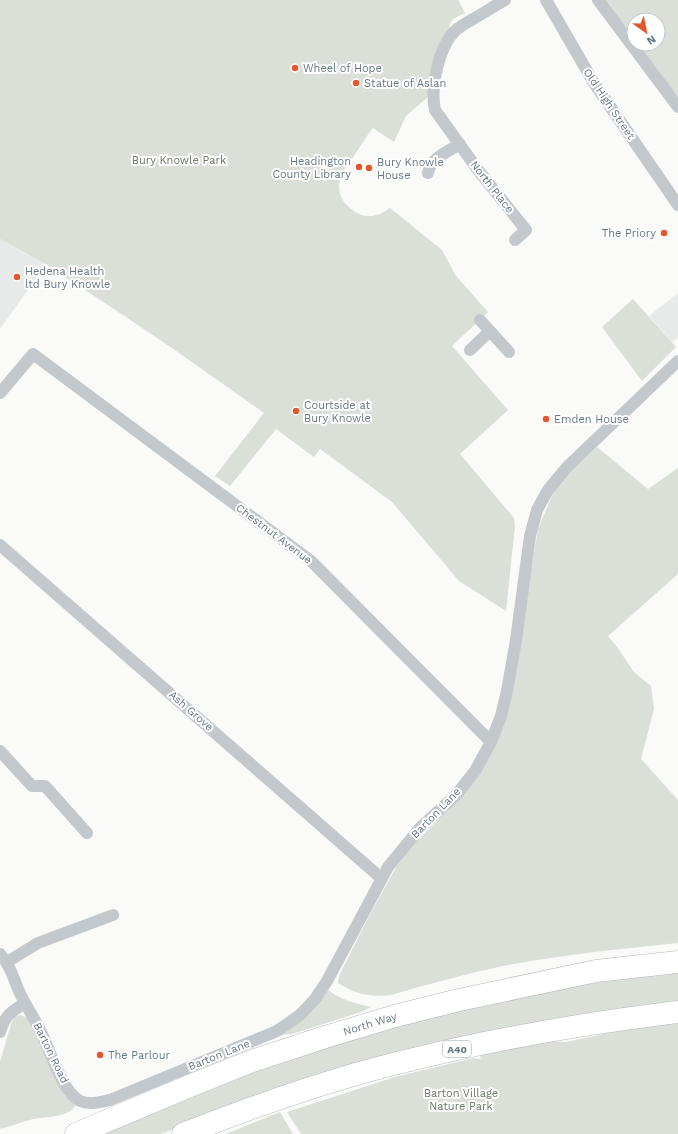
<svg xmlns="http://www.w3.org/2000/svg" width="678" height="1134" viewBox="0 0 678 1134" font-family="'Work Sans',sans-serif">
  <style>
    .built { fill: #e8e9e9 }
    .green { fill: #dadfd7 }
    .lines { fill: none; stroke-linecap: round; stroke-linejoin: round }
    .highway-casing { stroke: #b4b9bd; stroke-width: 23 }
    .street { stroke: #c3c8cc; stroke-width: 12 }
    .highway { stroke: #fff; stroke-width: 22 }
    .poi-dot { fill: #e4572e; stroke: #fff; stroke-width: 1.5 }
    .labels { text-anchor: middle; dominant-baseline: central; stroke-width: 4; stroke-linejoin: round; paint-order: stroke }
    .shield { fill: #fff; stroke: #939fa8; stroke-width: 1 }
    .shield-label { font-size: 10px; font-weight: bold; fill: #657683 }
    .poi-label { font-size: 11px; fill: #657683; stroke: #fff; text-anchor: start }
    .street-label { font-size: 11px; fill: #657683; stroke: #fff }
    .park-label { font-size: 11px; fill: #687a64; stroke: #fff }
  </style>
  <rect width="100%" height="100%" fill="#fafaf8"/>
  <path class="built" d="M 0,239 L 46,265 L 0,329 Z
    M 678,293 L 678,338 L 672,342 L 649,316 Z"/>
  <path class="green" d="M 0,0 L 458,0 L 465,13 C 455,18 447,20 450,33 L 429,96 L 406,116 L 394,142 L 373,128 C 366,137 360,146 354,156 C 350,161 345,167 342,174 C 334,191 343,206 359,214 C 371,219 380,215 390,208 L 442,250 L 456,276 L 488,312 L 452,346 L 508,410 L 460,454 L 514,518 L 515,526 L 506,611 L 459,581 L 392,502 L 320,449 L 314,457 L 276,429 L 230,486 L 215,476 L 264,413 L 169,346 L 114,309 L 47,265 L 0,239 Z
    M 604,0 L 678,0 L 678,101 L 636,44 L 658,44 L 658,20 L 634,20 L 634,41 Z
    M 633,299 L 676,347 L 642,381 L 602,327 Z
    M 597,447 L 648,489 L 678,468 L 678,574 L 608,636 L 617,647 L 634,672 L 651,686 L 654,709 L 641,759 L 678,800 L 678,943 C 620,949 561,955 503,966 C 466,974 428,984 391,995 C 370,997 357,995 338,983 L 339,976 L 370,914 L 397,866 L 415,843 L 460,798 L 494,749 L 532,565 L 538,529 L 554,491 L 564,477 Z
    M 678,972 L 678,1007 L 220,1111 L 161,1134 L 99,1134 L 236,1077 L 356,1036 L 519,996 L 606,981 Z
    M 328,990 C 341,1000 354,1003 371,1007 L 364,1011 L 292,1034 L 279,1035 Z
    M 21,1015 L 28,1018 L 76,1105 C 68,1119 43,1116 30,1120 C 20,1122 10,1127 0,1129 L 0,1062 L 11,1024 L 15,1017 Z
    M 678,1018 L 678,1134 L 301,1134 L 287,1112 L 395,1077 L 474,1058 L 481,1059 L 477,1049 L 522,1040 L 566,1042 Z
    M 280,1112 L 293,1134 L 226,1134 Z"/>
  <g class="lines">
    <defs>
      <path id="highway" d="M 76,1134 L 192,1085 L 252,1061 L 325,1037 L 395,1016 L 459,1000 L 596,971 L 678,962
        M 183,1134 C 257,1105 333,1078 410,1060 C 498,1038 588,1023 678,1012"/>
    </defs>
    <use href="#highway" class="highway-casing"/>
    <path class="street" d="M 505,0 C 494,6 484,13 473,19 C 468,22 462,25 457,29 C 439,45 430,87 435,110 L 478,170 L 526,230 L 515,240
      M 546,0 L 594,83 L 678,205
      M 598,0 L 678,107
      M 428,173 C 430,158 448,152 460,144
      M 480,320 L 509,352
      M 470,350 L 490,331
      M 0,393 L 33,354 L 311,561 L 491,742
      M 0,545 L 381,878
      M 0,751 L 32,786 L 45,786 L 87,833
      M 0,954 C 9,964 13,976 18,989 C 24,1003 33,1016 40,1030 C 49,1047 62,1092 80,1101 C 90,1105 100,1102 110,1100 L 277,1031 L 300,1015 L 315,999 L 327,981 L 388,867 L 420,828 L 456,795 L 475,771 L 491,742 L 501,716 L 507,691 L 516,640 L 530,536 L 537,510 L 548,490 L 567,467 L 678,361
      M 7,962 L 38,943 L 113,915
      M 0,1032 C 5,1015 11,1012 25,1003"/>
    <use href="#highway" class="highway"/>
  </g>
  <g class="poi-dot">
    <circle cx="295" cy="68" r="4"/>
    <circle cx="356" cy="83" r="4"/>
    <circle cx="359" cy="167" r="4"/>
    <circle cx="369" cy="168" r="4"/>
    <circle cx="664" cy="233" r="4"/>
    <circle cx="17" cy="277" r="4"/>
    <circle cx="296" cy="411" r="4"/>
    <circle cx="546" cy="419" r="4"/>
    <circle cx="100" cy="1055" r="4"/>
  </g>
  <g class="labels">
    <rect class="shield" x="443" y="1041" width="28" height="16" rx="3"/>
    <g class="shield-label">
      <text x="457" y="1049">A40</text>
    </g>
    <g class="poi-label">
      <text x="303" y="68">Wheel of Hope</text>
      <text x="364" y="83">Statue of Aslan</text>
      <text x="351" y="161" text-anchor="end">Headington<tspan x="351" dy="13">County Library</tspan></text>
      <text x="377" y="162">Bury Knowle<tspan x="377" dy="13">House</tspan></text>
      <text x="656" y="233" text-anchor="end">The Priory</text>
      <text x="25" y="271">Hedena Health<tspan x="25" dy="13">ltd Bury Knowle</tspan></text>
      <text x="304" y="405">Courtside at<tspan x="304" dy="13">Bury Knowle</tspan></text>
      <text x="554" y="419">Emden House</text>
      <text x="108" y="1055">The Parlour</text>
    </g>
    <g class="street-label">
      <text transform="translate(609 104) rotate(56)">Old High Street</text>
      <text transform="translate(492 187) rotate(52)">North Place</text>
      <text transform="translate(274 534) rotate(37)">Chestnut Avenue</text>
      <text transform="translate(191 711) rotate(41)">Ash Grove</text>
      <text transform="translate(436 813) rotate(-46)">Barton Lane</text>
      <text transform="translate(370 1024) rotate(-17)">North Way</text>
      <text transform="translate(51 1053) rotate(64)">Barton Road</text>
      <text transform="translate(219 1055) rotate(-22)">Barton Lane</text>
    </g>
    <g class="park-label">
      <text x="179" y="160">Bury Knowle Park</text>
      <text x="461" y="1093">Barton Village<tspan x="461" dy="13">Nature Park</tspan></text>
    </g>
  </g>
  <g transform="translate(646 32) rotate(147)"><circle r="19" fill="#ffffff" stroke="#c1c8cd"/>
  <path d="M0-3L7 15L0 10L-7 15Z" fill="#e4572e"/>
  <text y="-6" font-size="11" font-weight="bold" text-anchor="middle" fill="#657683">N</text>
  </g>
</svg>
